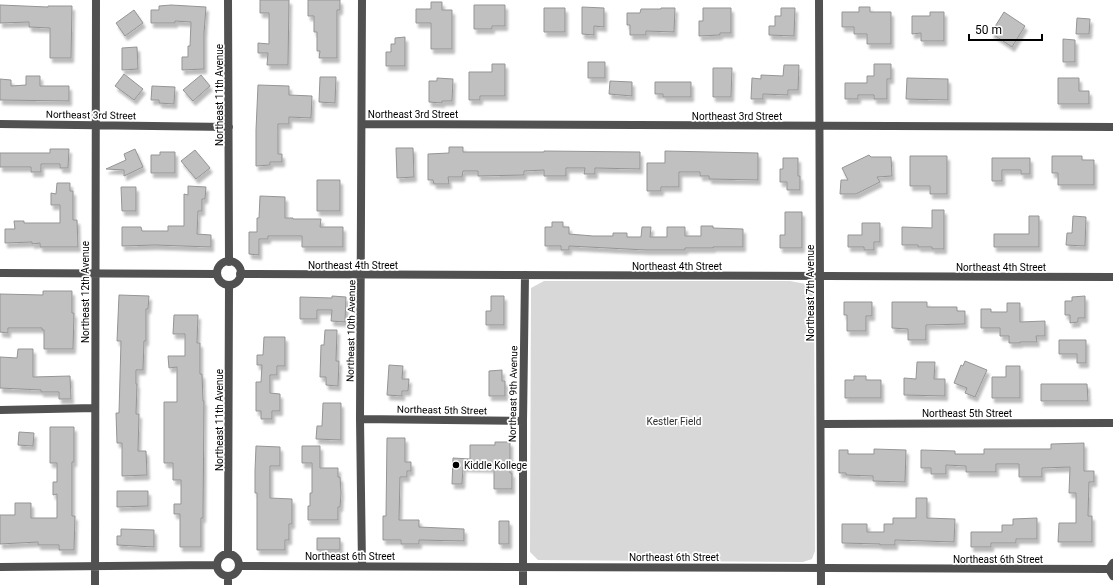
<svg xmlns="http://www.w3.org/2000/svg" width="1113" height="585" viewBox="0 0 1113 585" font-family="Roboto,sans-serif">
  <style>
    .green { fill: #d8d8d8 }
    .building { fill: #c0c0c0; stroke: #959595; filter: url(#shadow) }
    .lines { fill: none; stroke-linecap: round; stroke-linejoin: round }
    .minor { stroke: #515151; stroke-width: 8 }
    .tertiary { stroke: #515151; stroke-width: 8 }
    .poi-dot { fill: #000; stroke: #fff; stroke-width: 1.5 }
    .labels { text-anchor: middle; dominant-baseline: central; stroke-width: 3.5; stroke-linejoin: round; paint-order: stroke }
    .street-label { font-size: 10px; fill: #000; stroke: #fff }
    .park-label { font-size: 10px; fill: #2f2f2f; stroke: #fff }
    .poi-label { font-size: 10px; fill: #000; stroke: #fff; text-anchor: start }
  </style>
  <defs>
    <filter id="shadow"><feDropShadow dx="2.5" dy="4.5" stdDeviation="1" flood-color="#0004"/></filter>
  </defs>
  <rect width="100%" height="100%" fill="#fff"/>
  <path class="green" d="M 544,281 L 790,281 L 806,284 L 814,294 L 815,551 L 812,559 L 803,562 L 538,560 L 530,552 L 531,288 Z"/>
  <path class="building" d="M 260,0 L 289,0 L 288,65 L 267,65 L 268,53 L 258,53 L 258,43 L 269,44 L 269,13 L 260,13 Z
    M 308,0 L 340,0 L 340,10 L 337,10 L 337,58 L 319,58 L 320,51 L 317,51 L 317,32 L 314,32 L 314,16 L 308,16 Z
    M 431,2 L 442,2 L 442,10 L 452,10 L 452,49 L 431,49 L 431,23 L 416,23 L 416,9 L 431,9 Z
    M 0,5 L 48,7 L 48,6 L 72,6 L 71,58 L 50,58 L 50,28 L 29,27 L 29,22 L 0,23 Z
    M 171,5 L 206,7 L 204,33 L 204,69 L 182,70 L 182,57 L 188,57 L 188,46 L 190,46 L 191,22 L 175,21 L 175,23 L 151,23 L 151,10 L 159,10 L 159,6 Z
    M 474,5 L 505,5 L 505,26 L 492,26 L 492,29 L 474,29 Z
    M 582,7 L 604,8 L 604,27 L 594,26 L 594,35 L 582,34 Z
    M 859,7 L 870,7 L 870,12 L 891,12 L 891,44 L 867,44 L 867,34 L 854,34 L 854,27 L 842,27 L 842,12 L 859,12 Z
    M 544,8 L 565,8 L 565,32 L 544,32 Z
    M 661,8 L 675,8 L 674,32 L 646,31 L 646,35 L 630,35 L 630,25 L 627,25 L 627,13 L 640,13 L 641,9 L 661,9 Z
    M 703,8 L 731,8 L 731,33 L 720,33 L 720,35 L 699,36 L 699,21 L 703,21 Z
    M 781,8 L 795,8 L 794,36 L 769,35 L 769,26 L 775,26 L 775,16 L 781,16 Z
    M 134,10 L 143,23 L 125,36 L 116,23 Z
    M 930,12 L 944,12 L 944,41 L 921,41 L 921,33 L 912,34 L 912,16 L 930,16 Z
    M 1004,12 L 1025,26 L 1012,47 L 991,33 Z
    M 1077,18 L 1090,19 L 1089,34 L 1076,34 Z
    M 405,37 L 405,66 L 386,66 L 386,52 L 391,52 L 391,44 L 395,44 L 395,38 Z
    M 1063,39 L 1075,40 L 1075,62 L 1063,62 Z
    M 137,47 L 138,69 L 122,70 L 122,48 Z
    M 588,62 L 605,62 L 605,78 L 588,78 Z
    M 492,64 L 505,64 L 505,96 L 480,96 L 480,100 L 469,100 L 469,72 L 492,72 Z
    M 874,64 L 891,64 L 891,79 L 887,79 L 887,99 L 874,99 L 874,95 L 858,95 L 858,99 L 845,99 L 845,83 L 867,83 L 867,76 L 874,76 Z
    M 784,65 L 799,65 L 798,90 L 788,90 L 788,95 L 763,94 L 763,99 L 751,99 L 752,78 L 761,79 L 761,75 L 783,76 Z
    M 713,68 L 732,68 L 731,97 L 713,97 Z
    M 124,74 L 143,89 L 134,100 L 115,86 Z
    M 201,75 L 210,86 L 193,101 L 183,90 Z
    M 26,76 L 40,76 L 40,86 L 69,86 L 69,101 L 0,100 L 0,79 L 11,80 L 11,86 L 26,85 Z
    M 320,77 L 336,77 L 335,103 L 319,102 Z
    M 437,78 L 453,79 L 452,101 L 442,101 L 442,103 L 429,102 L 429,81 L 437,81 Z
    M 907,78 L 948,79 L 948,100 L 906,99 Z
    M 1058,78 L 1079,78 L 1079,91 L 1089,91 L 1089,104 L 1058,104 Z
    M 610,81 L 632,82 L 632,96 L 609,94 Z
    M 655,82 L 691,82 L 691,97 L 663,97 L 663,94 L 655,94 Z
    M 258,85 L 289,86 L 289,95 L 312,96 L 311,118 L 289,117 L 289,124 L 278,124 L 278,154 L 282,154 L 282,162 L 270,162 L 270,165 L 256,166 L 256,130 Z
    M 152,86 L 175,87 L 174,104 L 159,103 L 159,100 L 151,100 Z
    M 449,147 L 463,147 L 463,152 L 544,152 L 544,151 L 640,152 L 640,169 L 595,168 L 595,174 L 584,174 L 585,168 L 566,168 L 566,176 L 544,176 L 544,170 L 524,171 L 524,175 L 478,176 L 478,171 L 463,171 L 462,177 L 448,177 L 449,184 L 434,184 L 433,180 L 428,180 L 428,154 L 449,153 Z
    M 396,148 L 413,148 L 414,177 L 397,178 Z
    M 50,149 L 69,149 L 68,168 L 60,168 L 60,164 L 41,164 L 41,172 L 31,172 L 31,167 L 0,167 L 0,153 L 50,153 Z
    M 135,149 L 143,167 L 124,176 L 124,170 L 106,169 L 126,160 L 124,154 Z
    M 195,150 L 210,168 L 196,179 L 181,161 Z
    M 665,151 L 758,153 L 758,180 L 709,179 L 709,176 L 700,176 L 700,172 L 679,172 L 679,187 L 661,187 L 661,191 L 647,191 L 647,163 L 665,163 Z
    M 160,152 L 175,152 L 175,173 L 151,173 L 151,155 L 160,155 Z
    M 869,155 L 871,157 L 891,157 L 892,176 L 877,177 L 880,182 L 856,194 L 840,194 L 841,180 L 848,180 L 842,168 Z
    M 910,156 L 947,156 L 947,194 L 930,194 L 930,186 L 910,186 Z
    M 1052,156 L 1082,156 L 1082,160 L 1094,160 L 1094,185 L 1058,185 L 1058,173 L 1052,173 Z
    M 783,158 L 798,158 L 798,176 L 800,176 L 800,190 L 787,190 L 787,182 L 780,182 L 780,169 L 783,169 Z
    M 992,158 L 1030,158 L 1030,174 L 1021,174 L 1021,170 L 1002,170 L 1002,181 L 992,181 Z
    M 317,180 L 340,180 L 340,211 L 317,211 Z
    M 57,183 L 70,183 L 70,191 L 73,191 L 73,220 L 77,220 L 78,247 L 40,247 L 40,243 L 32,244 L 32,242 L 5,243 L 5,229 L 15,229 L 14,221 L 24,221 L 24,223 L 60,223 L 60,205 L 51,205 L 51,193 L 56,194 Z
    M 188,186 L 206,187 L 205,199 L 202,199 L 202,211 L 198,211 L 197,234 L 211,235 L 211,247 L 155,245 L 122,246 L 122,227 L 141,227 L 142,231 L 168,231 L 168,226 L 184,226 L 184,194 L 188,195 Z
    M 121,187 L 136,187 L 136,211 L 122,211 Z
    M 260,196 L 285,197 L 285,218 L 293,218 L 293,219 L 321,219 L 320,227 L 343,227 L 343,247 L 302,247 L 302,236 L 268,236 L 268,239 L 259,239 L 259,255 L 249,254 L 249,232 L 257,232 L 257,218 L 259,218 Z
    M 932,210 L 944,210 L 944,249 L 932,249 L 932,247 L 918,247 L 918,245 L 902,245 L 902,227 L 932,228 Z
    M 785,212 L 802,212 L 802,248 L 780,248 L 780,235 L 785,235 Z
    M 1029,216 L 1039,216 L 1039,247 L 994,247 L 994,234 L 1029,234 Z
    M 1073,216 L 1086,217 L 1085,246 L 1066,245 L 1067,233 L 1072,233 Z
    M 552,222 L 563,222 L 563,227 L 569,227 L 569,234 L 593,236 L 613,236 L 613,233 L 627,233 L 627,237 L 641,237 L 642,227 L 651,227 L 650,237 L 667,237 L 667,227 L 685,227 L 685,236 L 701,236 L 701,226 L 713,226 L 713,228 L 743,229 L 743,247 L 713,247 L 713,248 L 685,248 L 685,250 L 646,250 L 569,246 L 569,250 L 561,250 L 561,246 L 545,246 L 545,227 L 552,227 Z
    M 862,223 L 880,223 L 880,242 L 874,242 L 874,250 L 864,250 L 864,247 L 848,247 L 848,235 L 862,235 Z
    M 43,291 L 72,291 L 72,313 L 74,313 L 73,349 L 44,349 L 44,330 L 42,330 L 42,328 L 8,328 L 8,333 L 0,332 L 0,294 L 43,295 Z
    M 119,295 L 149,296 L 148,309 L 146,309 L 146,341 L 144,341 L 143,370 L 136,370 L 136,384 L 137,384 L 136,414 L 139,414 L 138,451 L 146,451 L 147,475 L 122,476 L 122,443 L 117,443 L 116,413 L 119,413 L 121,341 L 117,341 Z
    M 332,296 L 346,297 L 345,322 L 331,321 L 332,310 L 317,310 L 317,319 L 300,319 L 300,297 L 332,298 Z
    M 491,296 L 504,296 L 504,325 L 486,325 L 486,311 L 491,311 Z
    M 1085,296 L 1085,318 L 1078,318 L 1078,322 L 1070,323 L 1070,315 L 1065,315 L 1065,301 L 1072,301 L 1072,297 Z
    M 844,302 L 872,302 L 872,316 L 866,316 L 866,331 L 847,331 L 847,315 L 844,315 Z
    M 892,302 L 927,302 L 927,307 L 957,307 L 957,311 L 965,311 L 965,324 L 926,325 L 926,340 L 908,340 L 908,329 L 892,328 Z
    M 1007,303 L 1020,303 L 1020,322 L 1045,321 L 1045,336 L 1036,336 L 1037,342 L 1020,342 L 1020,343 L 1009,343 L 1009,336 L 1000,336 L 1000,328 L 981,328 L 981,309 L 991,309 L 991,312 L 1007,312 Z
    M 174,315 L 198,315 L 197,343 L 200,343 L 200,374 L 202,374 L 203,401 L 204,401 L 203,518 L 201,518 L 201,547 L 180,547 L 180,514 L 174,514 L 174,504 L 181,504 L 181,480 L 173,480 L 173,463 L 164,463 L 164,402 L 177,402 L 177,367 L 169,368 L 168,356 L 185,356 L 185,334 L 173,334 Z
    M 325,330 L 337,330 L 336,361 L 339,361 L 338,386 L 326,385 L 326,377 L 320,377 L 321,345 L 324,345 Z
    M 264,337 L 285,337 L 285,366 L 277,366 L 277,375 L 270,375 L 270,393 L 280,394 L 280,411 L 272,411 L 272,419 L 261,419 L 261,411 L 256,411 L 256,382 L 261,382 L 262,365 L 257,365 L 257,355 L 263,355 Z
    M 1059,340 L 1086,340 L 1086,363 L 1077,363 L 1077,354 L 1059,354 Z
    M 18,349 L 33,349 L 33,377 L 70,376 L 71,399 L 59,399 L 59,392 L 41,392 L 41,390 L 0,388 L 0,357 L 17,358 Z
    M 965,361 L 987,370 L 975,397 L 965,393 L 967,388 L 954,383 L 961,365 L 963,366 Z
    M 917,362 L 935,362 L 934,379 L 945,379 L 945,396 L 904,395 L 904,378 L 916,379 Z
    M 389,365 L 403,366 L 402,379 L 409,379 L 408,391 L 402,391 L 402,396 L 387,395 Z
    M 1006,366 L 1020,366 L 1020,398 L 992,398 L 992,377 L 1006,377 Z
    M 502,370 L 502,381 L 505,381 L 505,396 L 489,396 L 489,371 Z
    M 854,376 L 866,376 L 866,380 L 881,380 L 881,398 L 845,398 L 845,380 L 854,380 Z
    M 1041,384 L 1087,384 L 1088,401 L 1041,401 Z
    M 323,403 L 341,403 L 341,440 L 316,439 L 317,426 L 322,426 Z
    M 50,427 L 74,427 L 74,462 L 72,462 L 72,516 L 75,516 L 74,550 L 59,550 L 59,545 L 38,545 L 38,542 L 0,544 L 0,515 L 15,515 L 15,503 L 31,503 L 31,518 L 57,518 L 57,494 L 53,495 L 53,482 L 57,482 L 57,463 L 50,463 Z
    M 19,432 L 34,433 L 33,446 L 18,445 Z
    M 387,438 L 405,438 L 405,462 L 411,462 L 411,471 L 407,471 L 407,477 L 400,477 L 399,520 L 419,520 L 419,527 L 464,529 L 464,541 L 419,540 L 419,544 L 401,544 L 401,540 L 383,540 L 383,516 L 386,516 Z
    M 495,442 L 510,442 L 510,473 L 512,473 L 512,489 L 494,489 L 494,468 L 463,467 L 462,484 L 452,484 L 453,458 L 470,459 L 470,445 L 495,445 Z
    M 1084,443 L 1084,471 L 1094,471 L 1094,482 L 1089,482 L 1088,516 L 1092,516 L 1092,542 L 1058,542 L 1059,523 L 1076,523 L 1076,493 L 1069,493 L 1070,467 L 1042,468 L 1042,477 L 1019,477 L 1019,464 L 996,464 L 996,472 L 966,472 L 966,466 L 946,465 L 946,474 L 931,474 L 931,468 L 921,468 L 921,450 L 955,451 L 955,454 L 984,454 L 984,449 L 1051,449 L 1051,444 Z
    M 256,446 L 280,447 L 280,466 L 270,466 L 270,498 L 292,499 L 292,524 L 289,524 L 289,540 L 285,540 L 285,550 L 257,550 L 257,493 L 255,493 L 255,471 Z
    M 302,446 L 320,446 L 320,468 L 338,468 L 338,477 L 340,477 L 341,493 L 340,507 L 338,507 L 338,520 L 308,520 L 308,506 L 310,506 L 310,493 L 312,493 L 312,463 L 302,463 Z
    M 874,449 L 906,450 L 905,482 L 873,481 L 873,476 L 846,475 L 846,473 L 839,473 L 839,450 L 848,450 L 848,454 L 874,454 Z
    M 117,491 L 148,491 L 148,506 L 117,507 Z
    M 916,498 L 927,498 L 927,518 L 955,519 L 954,542 L 895,540 L 895,545 L 880,545 L 880,544 L 842,543 L 842,524 L 867,524 L 867,532 L 884,532 L 884,524 L 893,524 L 893,518 L 916,518 Z
    M 1037,518 L 1037,539 L 1016,539 L 1016,543 L 991,543 L 991,547 L 971,547 L 971,532 L 1002,532 L 1002,525 L 1013,525 L 1013,519 Z
    M 499,521 L 509,521 L 509,544 L 499,544 Z
    M 121,529 L 154,530 L 154,547 L 117,545 L 117,536 L 121,536 Z
    M 317,538 L 340,538 L 340,550 L 317,550 Z"/>
  <g class="lines">
    <path class="minor" d="M 228,0 L 229,262
      M 819,0 C 820,195 821,390 821,585
      M 0,124 L 229,127
      M 362,124 L 1113,127
      M217 273a12 12 0 1 1 24 0a12 12 0 1 1-24 0Z
      M 0,273 L 217,274
      M 240,274 L 1113,277
      M 0,410 L 95,408
      M 360,419 L 523,421
      M 822,424 L 1113,423
      M217 565a11 11 0 1 1 22 0a11 11 0 1 1-22 0Z
      M 228,554 L 229,285
      M 239,566 L 1109,569
      M 362,566 L 360,419 L 362,0
      M 0,567 L 217,565
      M 228,576 L 228,585
      M 95,585 L 96,0
      M 523,585 L 523,421 L 525,275"/>
    <path class="tertiary" d="M 1113,563 L 1109,569 L 1113,576"/>
  </g>
  <circle class="poi-dot" cx="456" cy="465" r="4"/>
  <g class="labels">
    <g class="street-label">
      <text transform="translate(219 95) rotate(-90)">Northeast 11th Avenue</text>
      <text x="413" y="114">Northeast 3rd Street</text>
      <text transform="translate(91 115) rotate(1)">Northeast 3rd Street</text>
      <text x="737" y="116">Northeast 3rd Street</text>
      <text x="353" y="265">Northeast 4th Street</text>
      <text x="677" y="266">Northeast 4th Street</text>
      <text x="1001" y="267">Northeast 4th Street</text>
      <text transform="translate(85 292) rotate(-90)">Northeast 12th Avenue</text>
      <text transform="translate(810 293) rotate(-90)">Northeast 7th Avenue</text>
      <text transform="translate(351 331) rotate(-89)">Northeast 10th Avenue</text>
      <text transform="translate(513 394) rotate(-89)">Northeast 9th Avenue</text>
      <text transform="translate(442 410) rotate(1)">Northeast 5th Street</text>
      <text x="967" y="413">Northeast 5th Street</text>
      <text transform="translate(219 420) rotate(-90)">Northeast 11th Avenue</text>
      <text x="350" y="556">Northeast 6th Street</text>
      <text x="674" y="557">Northeast 6th Street</text>
      <text x="998" y="559">Northeast 6th Street</text>
    </g>
    <g class="park-label">
      <text x="674" y="421">Kestler Field</text>
    </g>
    <g class="poi-label">
      <text x="464" y="465">Kiddle Kollege</text>
    </g>
  </g>
  <path d="M969 34v6h73v-6" fill="none" stroke="#000000" stroke-width="2"/>
  <text x="975" y="34" font-size="12" fill="#000000" stroke="#ffffff" stroke-width="3" paint-order="stroke">50 m</text>
</svg>
